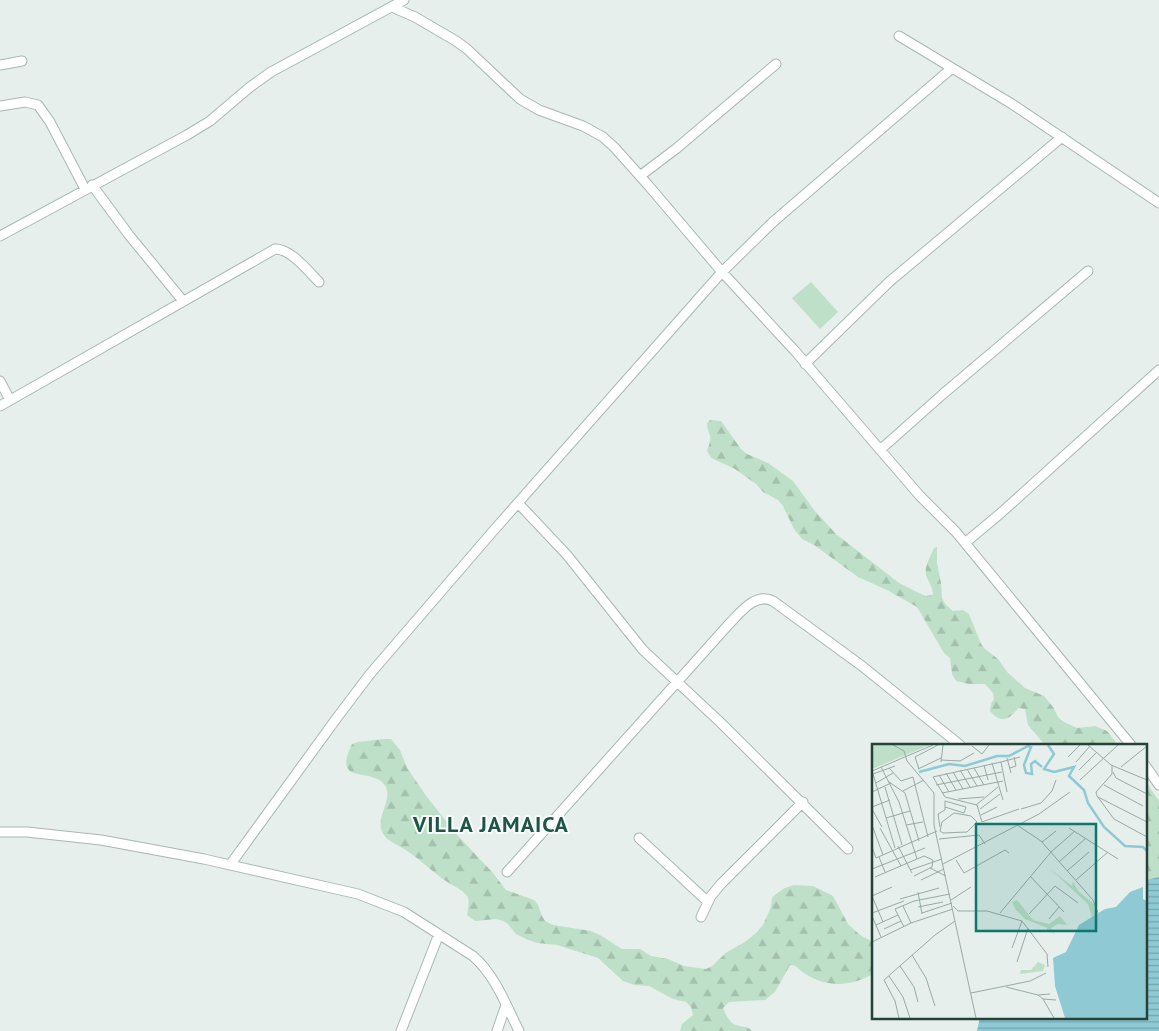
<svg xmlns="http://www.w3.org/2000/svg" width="1159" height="1031" viewBox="0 0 1159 1031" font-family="'PT Sans',sans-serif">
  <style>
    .forest { fill: url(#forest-firs) }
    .park { fill: #bfe0c8 }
    .water { fill: url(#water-rules) }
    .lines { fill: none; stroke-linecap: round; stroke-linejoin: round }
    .street-casing { stroke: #a8b8b2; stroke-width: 11 }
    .street { stroke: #fff; stroke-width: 9 }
    .labels { text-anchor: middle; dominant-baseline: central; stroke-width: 4; stroke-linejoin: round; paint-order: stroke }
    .district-label { font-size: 22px; font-weight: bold; letter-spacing: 1px; fill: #1f5548; stroke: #f7fbf9 }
    .inset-river { fill: none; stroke: #8ec9d4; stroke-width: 2.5 }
    .inset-road { fill: none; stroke: #98aaa4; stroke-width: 1 }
    .view { fill: #0f766e; fill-opacity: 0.15; stroke: #0f766e; stroke-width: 2.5 }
    .inset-edge { fill: none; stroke: #24423a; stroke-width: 2.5 }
  </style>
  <defs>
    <pattern id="forest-firs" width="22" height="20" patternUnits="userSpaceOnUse" patternTransform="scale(1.25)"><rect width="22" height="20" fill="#bfe0c8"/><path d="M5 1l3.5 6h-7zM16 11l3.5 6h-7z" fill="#a4c1ad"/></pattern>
    <pattern id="water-rules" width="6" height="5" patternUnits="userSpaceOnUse" patternTransform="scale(1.25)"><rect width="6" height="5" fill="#8ec9d4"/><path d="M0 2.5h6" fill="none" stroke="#74a5ad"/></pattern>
  </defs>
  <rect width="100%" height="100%" fill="#e6efeb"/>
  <path class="forest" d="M 710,420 L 721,421 L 741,449 L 747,454 L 768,463 L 793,481 L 814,510 L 836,534 L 899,583 L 925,596 L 933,595 C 933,587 929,583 926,575 C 924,566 931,556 934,548 L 937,547 L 937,563 L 941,583 L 942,598 L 946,605 L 953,611 L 963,610 L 969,614 L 981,644 L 985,649 L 998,659 L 1007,672 L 1025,688 L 1044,696 L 1053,707 L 1058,717 L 1062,721 L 1077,728 L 1095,726 L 1107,731 L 1118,745 L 1045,745 L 1028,725 L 1025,709 L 1018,708 C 1010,720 1001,724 990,711 L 991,704 L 994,699 L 993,693 L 985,684 L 969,684 L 956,681 L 952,674 L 950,658 L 944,653 L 917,607 L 887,590 L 858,577 L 814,545 L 802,539 L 794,529 L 783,506 L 778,500 L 763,492 L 756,484 L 735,469 L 711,458 L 707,451 C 714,432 708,438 707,423 Z
    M 384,739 L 391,739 L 400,750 L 407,768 L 427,797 L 458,836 L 493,873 L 506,890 L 534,900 L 538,905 L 542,916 L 545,921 L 553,925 L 591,931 L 600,935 L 622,949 L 640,949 L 651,956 L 668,959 L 684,966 L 706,969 L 712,966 L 727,952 L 745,942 L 756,933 L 763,925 L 771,907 L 772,898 L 776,894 L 785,888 L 794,885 L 813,886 L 833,896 L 848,924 L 860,935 L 873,942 L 873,974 C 850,987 826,988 804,973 C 799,970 797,965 790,965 L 775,992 L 765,1000 L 729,1002 L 723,1008 C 726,1014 729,1023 736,1025 C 743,1028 747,1025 752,1031 L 680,1031 L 682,1024 L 693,1015 L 691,1007 L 686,1002 L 673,999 L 649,986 L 634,985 L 623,981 L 598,958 L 557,945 L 538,943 L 528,940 L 516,934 L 507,923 L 503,921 L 496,919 L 475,921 L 467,915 C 468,910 470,901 467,896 C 463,890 455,887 449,883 C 431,872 418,856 399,846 C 394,843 387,840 384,835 C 372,819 396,799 384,784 C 370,767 332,786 352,744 L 358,742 Z
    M 1145,780 L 1159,801 L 1159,877 L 1145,880 Z"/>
  <path class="park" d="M 811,282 L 838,312 L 820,329 L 792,298 Z"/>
  <path class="water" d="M 1159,877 L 1159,1031 L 977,1031 L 980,1017 L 1145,1017 L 1145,880 Z"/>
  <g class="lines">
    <defs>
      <path id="street" d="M 392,7 L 415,17 L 456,41 L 467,49 L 520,99 L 539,110 L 583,126 L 603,137 L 615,148 L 648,185 L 722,272 L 795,351 L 920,496 L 956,532 L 1131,745
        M 899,36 L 1012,104 L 1159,203
        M 0,65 L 22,61
        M 0,106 L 25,102 L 38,105 L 50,122 L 85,189
        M 640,176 L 677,148 L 776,64
        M 92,185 L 129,235 L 183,301
        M 0,236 L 187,135 L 210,121 L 250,87 L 271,72 L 404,0
        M 805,364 L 889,282 L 1062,137
        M 0,381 L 10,400
        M 0,406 L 275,249 C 290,248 309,272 319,282
        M 880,450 L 943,394 L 1088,271
        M 518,503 L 567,555 L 643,650 L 720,722 L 848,849
        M 965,543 L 1002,512 L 1159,370
        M 1145,765 L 1159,785
        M 0,832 L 27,832 L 101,840 L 204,859 L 358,894 L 404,912 L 473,956 C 495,975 506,1005 519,1031
        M 639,838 L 708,902
        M 230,865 L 336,719 L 370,674 L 494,530 L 722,272 L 773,222 L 952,68
        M 507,872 L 729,624 C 740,613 755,592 773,601 L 862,666 L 960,745
        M 701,917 L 711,896 L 721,884 L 803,802
        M 401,1031 L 439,934
        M 497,1031 L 506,1005"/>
    </defs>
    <use href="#street" class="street-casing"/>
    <use href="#street" class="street"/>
  </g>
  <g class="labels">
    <g class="district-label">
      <text x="491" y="824">VILLA JAMAICA</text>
    </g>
  </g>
  <g transform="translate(872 744)">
    <rect width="275" height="275" fill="#e6efeb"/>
    <path d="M 0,1 L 58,1 L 0,25 Z" fill="#bfe0c8"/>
    <path d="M 0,1 L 20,1 L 24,9 L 0,19 ZM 177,124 L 200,142 L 201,137 L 206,147 L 222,160 L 225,170 L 220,173 L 216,160 ZM 145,156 L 161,176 L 177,180 L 188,172 L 195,181 L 186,180 L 179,184 L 183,190 L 175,187 L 175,184 L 153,175 L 144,166 L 140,158 ZM 166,218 L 173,221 L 171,227 L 148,230 L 149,226 L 159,226 Z" fill="#bfe0c8"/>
    <path d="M 271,143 L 271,155 L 275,157 L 275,274 L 193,274 L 183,242 L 181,214 L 194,208 L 207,181 L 233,165 L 244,163 L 258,148 Z" fill="#8ec9d4"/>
    <path class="inset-river" d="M 176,1 L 182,10 L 172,25 L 182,28 L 202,23 L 197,32 L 212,46 L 216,59 L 232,83 L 253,102 L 271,103 L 275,107M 47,28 L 77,20 L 93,22 L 125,12 L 137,12 L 156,2 L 159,3 L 152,21 L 154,29 L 160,30 L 159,20 L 163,17 L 170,23"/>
    <path class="inset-road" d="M 21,1 L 32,7 L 35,17 L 62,49 L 62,81 L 104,274M 216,1 L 239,21 L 275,36M 100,2 L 110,10 L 117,1M 196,13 L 208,1M 135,14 L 139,29M 69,16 L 88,17 L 102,9M 69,18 L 71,1M 129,18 L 61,33 L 73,53 L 105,61 L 110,78 L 147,65M 204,18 L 218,2M 120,19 L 131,56M 112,21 L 116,36M 240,21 L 240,30 L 224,48 L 225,52 L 242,75 L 275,93M 9,23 L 27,58 L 45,115M 249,23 L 275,2M 17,24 L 29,37 L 41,33 L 56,93M 102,24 L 112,41M 138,24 L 144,22 L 142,13M 46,25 L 69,14M 47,25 L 43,13 L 66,1M 95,25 L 105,42M 88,26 L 98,43M 207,26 L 225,8M 0,27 L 61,1M 81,28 L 91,45M 241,28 L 244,34 L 275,50M 74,29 L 84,46M 1,30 L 23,104M 1,30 L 23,22M 67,31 L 77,48M 208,36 L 246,1M 17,38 L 33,49 L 47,97M 4,39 L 21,29M 64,41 L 130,28M 232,41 L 271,62M 13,43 L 30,101M 31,47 L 52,36M 0,48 L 19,39M 135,48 L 129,18 L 148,13M 70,49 L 131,37M 226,53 L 275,78M 86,55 L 112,53M 73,57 L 94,63 L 92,69 L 73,63M 104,61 L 126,43M 0,63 L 18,56M 0,65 L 10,83M 108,65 L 128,50M 149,65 L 169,59 L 180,47 L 184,36M 82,69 L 99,72 L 105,78 L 95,88 L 71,89 L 68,87 L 70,78 ZM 109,71 L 125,63M 14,74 L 38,67M 0,81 L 11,111M 34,81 L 51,78M 145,81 L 169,97 L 221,156 L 226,169M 68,83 L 66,70 L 73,66 L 73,57M 8,84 L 29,122M 197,84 L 246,115M 67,95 L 107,91 L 113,100M 170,98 L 184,87M 26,102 L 40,129M 0,103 L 4,114 L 65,87M 7,113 L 13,128M 84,116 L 92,129 L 133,106 L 137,109M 187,118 L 214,94M 71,120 L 167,70 L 198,48M 58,124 L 74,132M 0,125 L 53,104M 38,126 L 70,115M 195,127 L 217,108M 42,132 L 60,123 L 61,116M 158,132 L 192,168M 3,133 L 52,112 L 61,116M 49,136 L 72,125M 204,136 L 236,108M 46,148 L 50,170M 0,152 L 11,178M 0,152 L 20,143M 28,155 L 67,144M 79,156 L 99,143M 31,162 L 39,179M 81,162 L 86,167 L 115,167 L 150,177 L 175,210 L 176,223M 46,163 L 71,158M 23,165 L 42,157 L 78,150M 23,165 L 32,183M 0,169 L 32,157M 50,169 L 80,159M 128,169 L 179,108 L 203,87M 157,170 L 183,142 L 206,159M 0,172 L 9,193M 177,175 L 187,163M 4,181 L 26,171M 12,185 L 29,177M 0,198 L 39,179 L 81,165M 140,204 L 150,177M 40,211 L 54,234 L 63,262M 145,218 L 156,184M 28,222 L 42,243 L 46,258M 17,232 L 31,253 L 38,274M 134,243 L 166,251 L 178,250M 99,249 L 158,237 L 174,229M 166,251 L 171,255 L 184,256M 171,255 L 182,274M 27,274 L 23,257 L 12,236 L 63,191 L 83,177"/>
    <path class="view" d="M 104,80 L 224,80 L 224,187 L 104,187 Z"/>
    <rect width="275" height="275" class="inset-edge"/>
  </g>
</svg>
